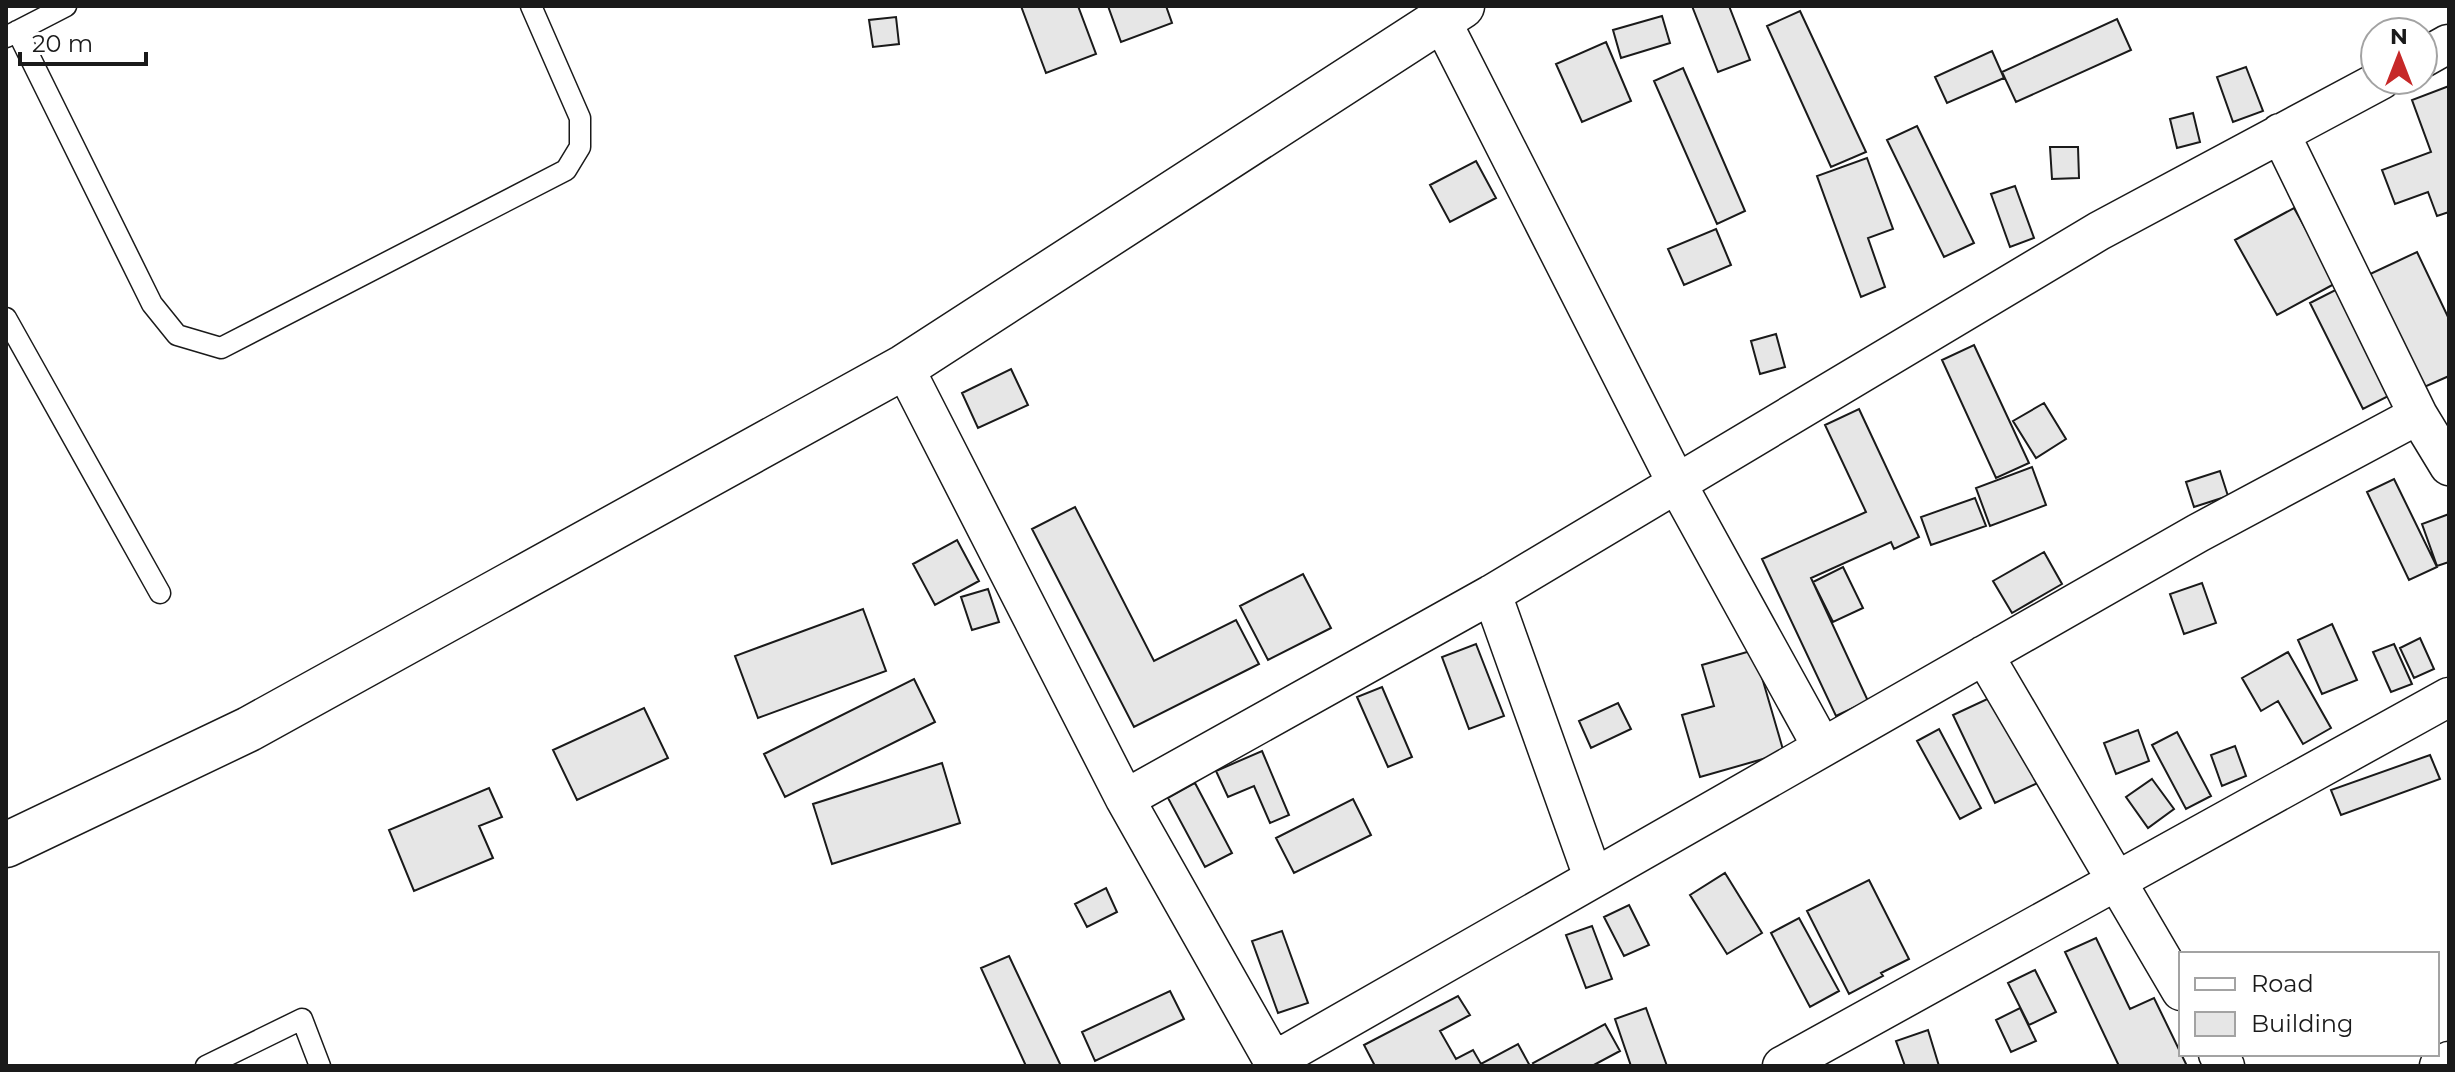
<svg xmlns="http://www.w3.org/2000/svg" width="2455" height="1072" viewBox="0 0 2455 1072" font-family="Montserrat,sans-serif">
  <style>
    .building { fill: #e6e6e6; stroke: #1a1a1a; stroke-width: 2 }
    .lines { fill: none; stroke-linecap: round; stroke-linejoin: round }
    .service-casing { stroke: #1a1a1a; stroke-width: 23 }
    .minor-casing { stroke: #1a1a1a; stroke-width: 41 }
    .tertiary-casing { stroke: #1a1a1a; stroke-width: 47 }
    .service { stroke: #fff; stroke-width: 20 }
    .minor { stroke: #fff; stroke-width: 38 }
    .tertiary { stroke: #fff; stroke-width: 44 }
  </style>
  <rect width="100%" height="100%" fill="#fff"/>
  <path class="building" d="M 1021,6 L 1078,6 L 1096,54 L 1046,73 Z
    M 1108,6 L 1166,6 L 1172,23 L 1121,42 Z
    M 1692,6 L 1729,6 L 1750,60 L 1718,72 Z
    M 1800,11 L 1866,152 L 1831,167 L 1767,26 Z
    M 1662,16 L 1670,43 L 1621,58 L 1613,30 Z
    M 896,17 L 899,44 L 873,47 L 869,20 Z
    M 2117,19 L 2131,50 L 2016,102 L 2002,72 Z
    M 1606,42 L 1631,101 L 1582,122 L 1556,64 Z
    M 1992,51 L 2004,78 L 1947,103 L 1935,77 Z
    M 2246,67 L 2263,111 L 2233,122 L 2217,77 Z
    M 1683,68 L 1745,211 L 1717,224 L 1654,81 Z
    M 2449,86 L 2449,212 L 2437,216 L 2428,192 L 2395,204 L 2382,170 L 2431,152 L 2412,100 Z
    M 2193,113 L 2200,142 L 2177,148 L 2170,119 Z
    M 1917,126 L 1974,243 L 1944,257 L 1887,140 Z
    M 2050,147 L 2078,147 L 2079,178 L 2052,179 Z
    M 1867,158 L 1893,229 L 1868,238 L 1885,287 L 1861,297 L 1817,176 Z
    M 1476,161 L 1496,198 L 1450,222 L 1430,185 Z
    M 2015,186 L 2034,238 L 2010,247 L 1991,194 Z
    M 2294,208 L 2336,283 L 2277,315 L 2235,240 Z
    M 1716,229 L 1731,265 L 1684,285 L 1668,249 Z
    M 2417,252 L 2449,319 L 2449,376 L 2422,388 L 2368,275 Z
    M 2355,280 L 2408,386 L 2363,409 L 2310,303 Z
    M 1776,334 L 1785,367 L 1760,374 L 1751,341 Z
    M 1974,345 L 2029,463 L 1996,478 L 1942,360 Z
    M 1011,369 L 1028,405 L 978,428 L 962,393 Z
    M 2044,403 L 2066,439 L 2036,458 L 2013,421 Z
    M 1859,409 L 1919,537 L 1894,549 L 1891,542 L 1811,578 L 1868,701 L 1836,716 L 1762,559 L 1866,512 L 1825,425 Z
    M 2032,467 L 2046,505 L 1990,526 L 1976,488 Z
    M 2220,471 L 2228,496 L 2194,507 L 2186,482 Z
    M 2394,479 L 2437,567 L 2409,580 L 2367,492 Z
    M 1975,498 L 1986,526 L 1931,545 L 1921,517 Z
    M 1075,507 L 1154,661 L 1236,620 L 1259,664 L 1134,727 L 1032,529 Z
    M 2449,514 L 2449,562 L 2437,566 L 2422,524 Z
    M 957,540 L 979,581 L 935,605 L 913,564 Z
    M 2044,552 L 2062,584 L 2012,613 L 1993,581 Z
    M 1843,567 L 1863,608 L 1833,622 L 1813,582 Z
    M 1303,574 L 1331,628 L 1268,660 L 1240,606 Z
    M 2202,583 L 2216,623 L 2184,634 L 2170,594 Z
    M 988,589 L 999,622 L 972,630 L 961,597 Z
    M 863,609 L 886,671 L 758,718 L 735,656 Z
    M 2332,624 L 2357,680 L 2322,694 L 2298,640 Z
    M 2420,638 L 2434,669 L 2414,678 L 2400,648 Z
    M 1476,644 L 1504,716 L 1469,729 L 1442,657 Z
    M 2394,644 L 2412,684 L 2391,692 L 2373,652 Z
    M 1754,650 L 1784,753 L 1700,777 L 1682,715 L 1714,706 L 1702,665 Z
    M 2288,652 L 2331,728 L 2303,744 L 2278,701 L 2261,711 L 2242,678 Z
    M 914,679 L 935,722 L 785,797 L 764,754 Z
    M 1382,687 L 1412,757 L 1388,767 L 1357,697 Z
    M 1998,694 L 2044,780 L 1995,803 L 1953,715 Z
    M 1618,703 L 1631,729 L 1591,748 L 1579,721 Z
    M 644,708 L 668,758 L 577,800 L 553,750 Z
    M 1939,729 L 1981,808 L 1960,819 L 1917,741 Z
    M 2138,730 L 2149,761 L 2116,774 L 2104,743 Z
    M 2177,732 L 2211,796 L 2186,809 L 2152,745 Z
    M 2235,746 L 2246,776 L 2222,786 L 2211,755 Z
    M 1262,751 L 1289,815 L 1270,823 L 1254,786 L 1228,797 L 1216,771 Z
    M 2430,755 L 2440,779 L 2341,815 L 2331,790 Z
    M 942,763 L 960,823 L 832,864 L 813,804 Z
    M 2152,779 L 2174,809 L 2148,828 L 2126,797 Z
    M 1195,783 L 1232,853 L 1205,867 L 1168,798 Z
    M 489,788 L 502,817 L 479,826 L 493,858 L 414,891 L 389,830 Z
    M 1353,799 L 1371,835 L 1294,873 L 1276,838 Z
    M 1725,873 L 1762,933 L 1727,954 L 1690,895 Z
    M 1869,880 L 1909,959 L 1881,973 L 1883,976 L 1849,994 L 1807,911 Z
    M 1106,888 L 1117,912 L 1087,927 L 1075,904 Z
    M 1629,905 L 1649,945 L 1624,956 L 1604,917 Z
    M 1799,918 L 1839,991 L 1810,1007 L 1771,933 Z
    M 1592,926 L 1612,979 L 1586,988 L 1566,935 Z
    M 1282,931 L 1308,1003 L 1278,1013 L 1252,941 Z
    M 2096,938 L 2130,1009 L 2154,998 L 2187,1066 L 2119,1066 L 2065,952 Z
    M 1009,956 L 1061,1066 L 1026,1066 L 981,968 Z
    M 2035,970 L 2056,1012 L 2029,1025 L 2008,983 Z
    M 1170,991 L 1184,1019 L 1095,1061 L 1082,1032 Z
    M 1458,996 L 1470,1015 L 1440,1031 L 1456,1059 L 1473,1050 L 1481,1064 L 1518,1044 L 1530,1066 L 1375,1066 L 1364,1045 Z
    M 1646,1008 L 1667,1066 L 1631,1066 L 1615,1019 Z
    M 2020,1008 L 2036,1041 L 2011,1052 L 1996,1020 Z
    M 1605,1024 L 1620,1051 L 1592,1066 L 1535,1066 L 1533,1063 Z
    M 1928,1030 L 1939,1066 L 1905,1066 L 1896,1041 Z"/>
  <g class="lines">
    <defs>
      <path id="service" d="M 17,31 L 152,304 L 177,335 L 221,348 L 566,170 L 580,147 L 580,118 L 531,6
        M 6,37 L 66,6
        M 6,318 L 160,593
        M 206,1066 L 302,1019 L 320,1066"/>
      <path id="minor" d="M 1440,18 L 1677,484 L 1822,747
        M 2423,58 L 2448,44
        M 2280,133 L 2418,415 L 2449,466
        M 904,367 L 1125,799 L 1276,1066
        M 1492,594 L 1593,877
        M 1984,655 L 2181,991
        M 1125,799 L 1492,594 L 2099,231 L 2381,80
        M 2218,1054 L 2225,1066
        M 1274,1061 L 2198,533 L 2418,415
        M 1782,1066 L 2449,697
        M 2439,1066 L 2449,1061"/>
      <path id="tertiary" d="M 6,845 L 249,729 L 904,367 L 1462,6"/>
    </defs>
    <use href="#service" class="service-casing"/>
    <use href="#minor" class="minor-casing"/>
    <use href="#tertiary" class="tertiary-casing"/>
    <use href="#service" class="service"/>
    <use href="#minor" class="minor"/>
    <use href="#tertiary" class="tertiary"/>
  </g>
  <rect width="2455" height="1072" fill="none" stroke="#1a1a1a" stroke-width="16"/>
  <rect x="2179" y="952" width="260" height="104" fill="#ffffff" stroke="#a3a3a3" stroke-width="2"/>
  <rect x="2195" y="978" width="40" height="12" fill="#ffffff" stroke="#a3a3a3" stroke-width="2"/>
  <text x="2251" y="992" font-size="24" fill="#1a1a1a">Road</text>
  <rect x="2195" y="1012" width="40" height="24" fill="#e6e6e6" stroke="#a3a3a3" stroke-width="2"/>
  <text x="2251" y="1032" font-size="24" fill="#1a1a1a">Building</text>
  <g transform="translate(2399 56)"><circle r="38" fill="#ffffff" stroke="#a3a3a3" stroke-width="2"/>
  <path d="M0-6L14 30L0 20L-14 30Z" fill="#c62828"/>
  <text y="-12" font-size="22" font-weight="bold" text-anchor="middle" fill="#1a1a1a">N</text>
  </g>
  <path d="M20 52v12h126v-12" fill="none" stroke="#1a1a1a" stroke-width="4"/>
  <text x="32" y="52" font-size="24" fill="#1a1a1a" stroke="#ffffff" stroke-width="6" paint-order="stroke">20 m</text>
</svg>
